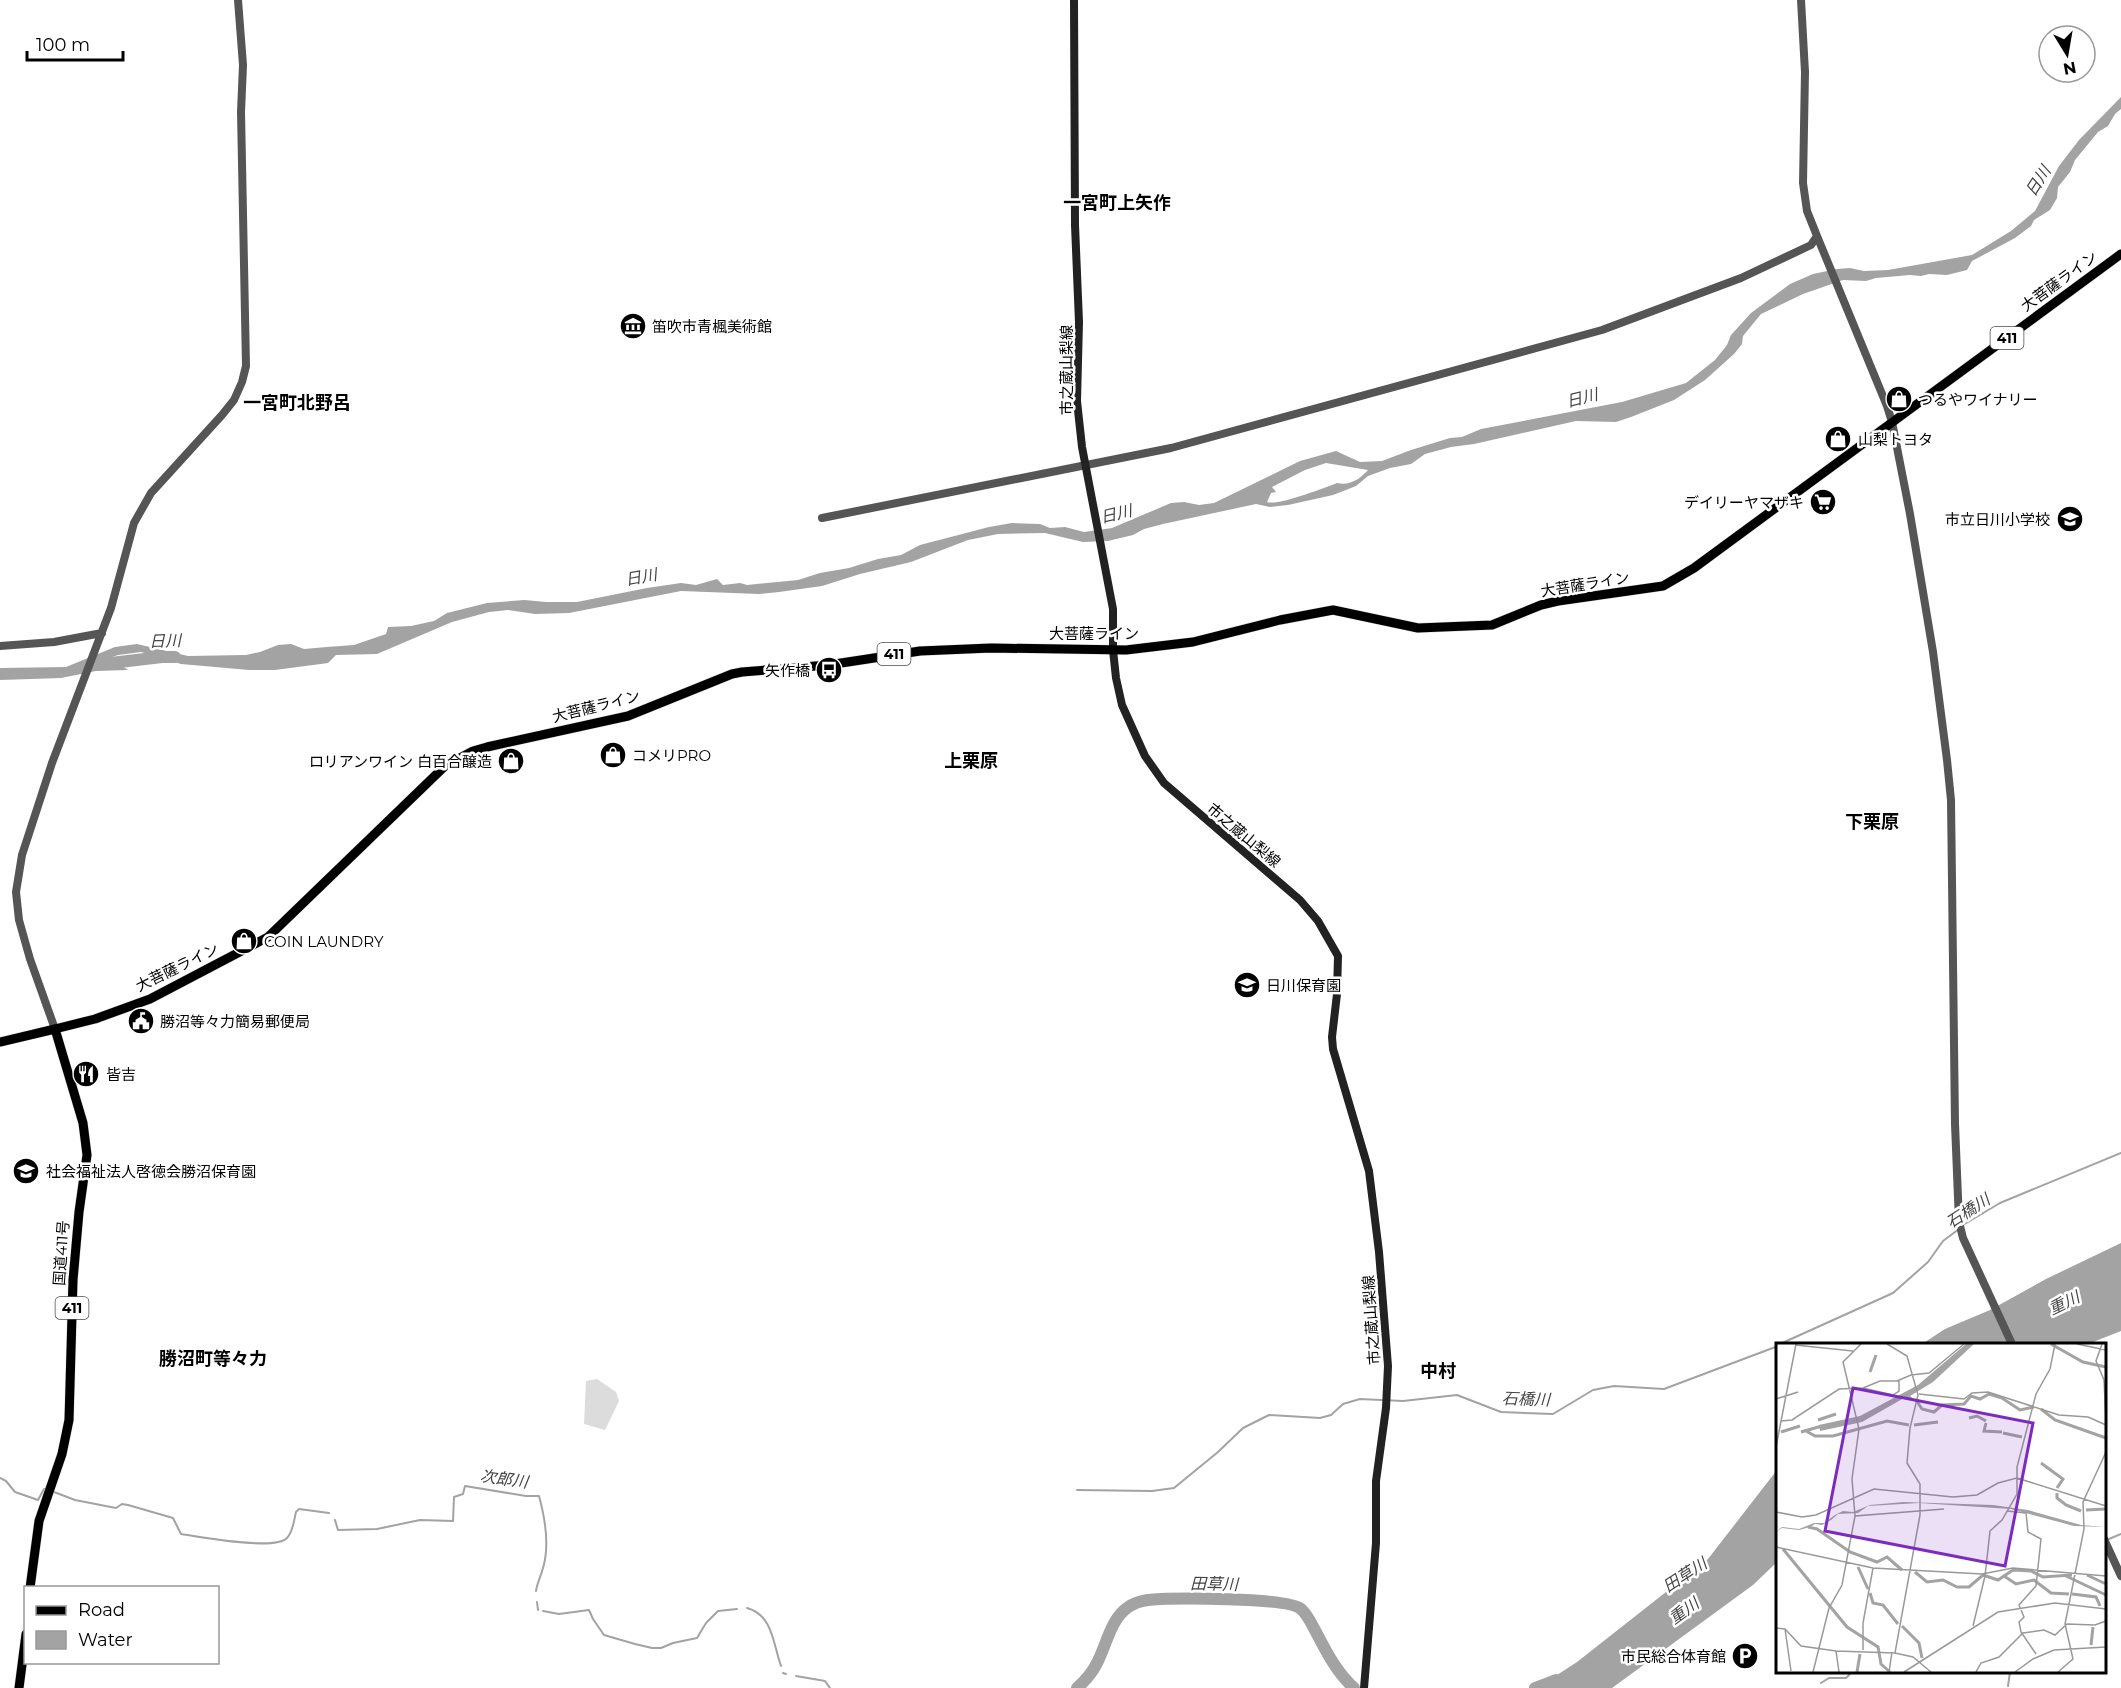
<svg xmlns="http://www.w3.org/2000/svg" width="2121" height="1688" viewBox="0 0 2121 1688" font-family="Montserrat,'Noto Sans JP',sans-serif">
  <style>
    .green { fill: #dcdcdc }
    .water { fill: #a3a3a3; fill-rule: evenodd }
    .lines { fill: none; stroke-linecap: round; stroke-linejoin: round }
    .stream { stroke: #a3a3a3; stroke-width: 2 }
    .river { stroke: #a3a3a3; stroke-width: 12 }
    .primary-casing { stroke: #dbdbdb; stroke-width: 10 }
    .trunk-casing { stroke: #dbdbdb; stroke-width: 10 }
    .tertiary { stroke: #555; stroke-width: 8 }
    .secondary { stroke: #222; stroke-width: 8 }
    .primary { stroke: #000; stroke-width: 9 }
    .trunk { stroke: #000; stroke-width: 9 }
    .labels { text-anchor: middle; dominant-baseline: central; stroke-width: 5; stroke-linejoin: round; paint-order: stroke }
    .shield { fill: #fff; stroke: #4c4c4c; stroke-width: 1.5 }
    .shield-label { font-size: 14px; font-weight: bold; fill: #000 }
    .street-label { font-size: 15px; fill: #000; stroke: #fff }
    .poi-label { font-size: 15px; fill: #000; stroke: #fff; text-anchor: start }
    .water-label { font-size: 16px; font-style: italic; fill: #444; stroke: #fff }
    .quarter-label { font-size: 18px; font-weight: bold; fill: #000; stroke: #fff }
    .inset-river { fill: none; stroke: #a3a3a3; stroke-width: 3 }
    .inset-road { fill: none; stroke: #999; stroke-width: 1.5 }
    .view { fill: #7b2cbf; fill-opacity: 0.15; stroke: #7b2cbf; stroke-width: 3 }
    .inset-edge { fill: none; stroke: #000; stroke-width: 3 }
  </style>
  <rect width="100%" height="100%" fill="#fff"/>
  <path class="green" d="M 597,1379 L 616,1392 L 619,1401 L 605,1430 L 584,1424 L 586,1381 Z"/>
  <path class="water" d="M 2121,97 L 2121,109 L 2115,114 L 2108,126 L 2098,132 L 2075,160 L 2070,172 L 2058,187 L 2057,198 L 2050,210 L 2034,220 L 2031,226 L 2015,238 L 1972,261 L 1967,270 L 1947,275 L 1929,274 L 1921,276 L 1910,275 L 1876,278 L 1866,281 L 1843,280 L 1803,294 L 1761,314 L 1743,336 L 1742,344 L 1734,354 L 1705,380 L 1674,400 L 1631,417 L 1616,422 L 1576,421 L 1474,444 L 1451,447 L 1425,454 L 1411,464 L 1390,468 L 1368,476 L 1356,486 L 1333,495 L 1288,505 L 1270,507 L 1256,504 L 1163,524 L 1144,529 L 1133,535 L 1108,541 L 1083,542 L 1045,533 L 998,534 L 968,540 L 911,562 L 860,574 L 822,586 L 779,592 L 759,594 L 681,591 L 569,613 L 535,614 L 508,610 L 489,612 L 452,622 L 377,654 L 336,655 L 328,663 L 275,670 L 249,670 L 181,664 L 141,652 L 118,655 L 101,661 L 122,666 L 128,670 L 96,671 L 61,678 L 0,680 L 0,668 L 66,667 L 115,647 L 137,644 L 188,656 L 246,655 L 260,652 L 278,645 L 291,644 L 304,649 L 327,647 L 354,645 L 386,634 L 388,627 L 411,626 L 434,621 L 447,613 L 487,603 L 524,600 L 546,602 L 577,602 L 647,588 L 681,583 L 696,585 L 717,579 L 723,585 L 740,583 L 747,585 L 798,580 L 820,573 L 849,568 L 878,559 L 901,555 L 920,545 L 989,527 L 1012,523 L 1040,524 L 1050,528 L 1065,527 L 1084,532 L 1112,528 L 1171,503 L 1184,502 L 1199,505 L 1214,503 L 1300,461 L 1336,451 L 1360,462 L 1382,461 L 1411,450 L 1450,438 L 1462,437 L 1481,429 L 1622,402 L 1686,383 L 1715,360 L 1727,345 L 1731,335 L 1751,313 L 1790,284 L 1813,274 L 1837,269 L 1850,268 L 1864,271 L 1888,270 L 1972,255 L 2011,231 L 2035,211 L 2059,166 L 2079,140 ZM 1326,463 L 1368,470 C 1360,479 1350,486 1337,483 C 1324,488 1278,506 1267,502 L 1271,493 L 1276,492 L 1272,487 L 1305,470 Z
    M 2121,1243 L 2121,1331 L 2088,1344 L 1922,1344 L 1945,1329 L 1990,1310 L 2046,1279 Z
    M 1777,1470 L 1777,1562 L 1753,1585 L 1612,1688 L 1537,1688 L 1577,1662 L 1708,1559 Z"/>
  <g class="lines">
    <path class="stream" d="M 1963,1225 L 2000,1203 L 2121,1153
      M 1780,1344 L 1893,1293 L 1928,1262 L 1943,1241 L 1959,1229
      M 0,1478 L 6,1481 L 15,1492 L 38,1500 L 44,1489
      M 1077,1490 L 1152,1491 L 1174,1488 L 1218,1452 L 1243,1428 L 1269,1415 L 1320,1418 L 1331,1415 L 1343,1404 L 1360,1399 L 1403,1401 L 1457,1395 L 1501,1412 L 1553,1414 L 1593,1390 L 1614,1386 L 1664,1389 L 1778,1346
      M 54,1492 L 75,1500 L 116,1508 L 122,1504 L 128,1505 L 173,1518 L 181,1534 C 200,1537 275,1551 287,1538 C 293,1532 294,1520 296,1512 L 299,1509 L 329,1513
      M 335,1520 L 338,1530 L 377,1529 L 420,1520 L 453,1521 L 454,1497 L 463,1494 L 465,1486 L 526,1496 L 539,1496 C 545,1518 550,1545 543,1568 C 541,1576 537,1583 536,1591
      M 2109,1539 L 2121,1534
      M 537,1602 L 538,1610
      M 747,1608 C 773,1615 773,1644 781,1666
      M 543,1611 L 559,1614 L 589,1610 L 593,1619 L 604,1635 L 635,1644 L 652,1648 L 661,1648 L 673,1643 L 697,1638 L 706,1623 L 718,1611 L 737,1609
      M 783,1673 L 786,1674
      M 796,1676 L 825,1681 L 830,1688
      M 1821,1683 L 1829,1678 L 1846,1678 L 1852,1672
      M 2008,1686 L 2010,1672"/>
    <path class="river" d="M 94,665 L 162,657 L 175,657
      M 1077,1688 C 1085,1681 1092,1673 1097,1663 C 1106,1646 1111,1619 1127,1608 C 1133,1603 1141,1601 1148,1600 C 1171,1598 1287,1597 1301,1609 C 1308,1615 1312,1625 1316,1632 C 1327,1653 1337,1673 1354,1688
      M 1535,1688 L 1556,1680"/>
    <defs>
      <path id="primary" d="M 0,1042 L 55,1029"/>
      <path id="trunk" d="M 30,1588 L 39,1521 L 62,1454 L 69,1420 L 73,1280 L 79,1212 L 87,1155 L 83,1123 L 55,1029 L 95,1019 L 150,999 L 268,937 L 445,766 L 473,751 L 487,747 L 628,716 L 732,674 L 742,672 L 828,665 L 920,651 L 991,648 L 1126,650 L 1193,642 L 1280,620 L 1333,610 L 1418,628 L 1492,625 L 1541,605 L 1558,601 L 1663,586 L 1694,568 L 2121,254
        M 19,1688 L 26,1634"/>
    </defs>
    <use href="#primary" class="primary-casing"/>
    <use href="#trunk" class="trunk-casing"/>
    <path class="tertiary" d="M 1817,236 L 1887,406 L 1892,422 L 1910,514 L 1933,652 L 1947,760 L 1951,800 L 1955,1124 L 1959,1222 L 1963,1238 L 2012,1344
      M 822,518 L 1171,448 L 1602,330 L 1741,278 L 1811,245 L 1817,236 L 1807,211 L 1803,183 L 1805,72 L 1801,0
      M 0,646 L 54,642 L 102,633
      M 55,1029 L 30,959 L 19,920 L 16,892 L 22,855 L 52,763 L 111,608 L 134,523 L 151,493 L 222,415 L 234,400 L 242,382 L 246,366 L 241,112 L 243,65 L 238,0
      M 2104,1539 L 2121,1576"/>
    <path class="secondary" d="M 1074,0 L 1075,225 L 1079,322 L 1077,401 L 1082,447 L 1113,609 L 1113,650 L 1116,678 L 1122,705 L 1145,756 L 1164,783 L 1300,900 L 1318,921 L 1338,956 L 1337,994 L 1332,1037 L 1333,1049 L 1369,1171 L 1379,1252 L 1388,1366 L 1386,1408 L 1376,1481 L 1376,1543 L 1364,1688"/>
    <use href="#primary" class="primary"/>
    <use href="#trunk" class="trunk"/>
  </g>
  <defs>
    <symbol id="museum-disc" viewBox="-11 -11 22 22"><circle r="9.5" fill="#000" stroke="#fff"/><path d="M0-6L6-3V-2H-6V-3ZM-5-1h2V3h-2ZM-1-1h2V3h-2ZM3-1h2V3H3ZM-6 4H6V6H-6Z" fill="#fff"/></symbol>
    <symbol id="shop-disc" viewBox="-11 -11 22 22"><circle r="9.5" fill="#000" stroke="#fff"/><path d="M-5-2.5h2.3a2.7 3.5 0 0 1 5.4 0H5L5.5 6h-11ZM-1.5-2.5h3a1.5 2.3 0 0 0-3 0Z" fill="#fff"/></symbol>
    <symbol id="supermarket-disc" viewBox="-11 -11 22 22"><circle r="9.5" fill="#000" stroke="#fff"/><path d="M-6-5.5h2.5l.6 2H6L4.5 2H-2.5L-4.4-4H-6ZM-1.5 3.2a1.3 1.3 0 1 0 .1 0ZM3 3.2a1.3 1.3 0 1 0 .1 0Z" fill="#fff"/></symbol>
    <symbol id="school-disc" viewBox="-11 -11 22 22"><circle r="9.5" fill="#000" stroke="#fff"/><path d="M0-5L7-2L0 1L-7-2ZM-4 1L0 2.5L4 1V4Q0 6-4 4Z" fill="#fff"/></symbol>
    <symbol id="bus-disc" viewBox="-11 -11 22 22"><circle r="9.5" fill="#000" stroke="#fff"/><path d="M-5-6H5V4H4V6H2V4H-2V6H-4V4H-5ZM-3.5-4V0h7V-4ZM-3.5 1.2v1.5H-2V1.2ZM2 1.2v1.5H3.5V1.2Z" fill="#fff"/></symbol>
    <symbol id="civic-disc" viewBox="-11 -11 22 22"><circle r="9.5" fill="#000" stroke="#fff"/><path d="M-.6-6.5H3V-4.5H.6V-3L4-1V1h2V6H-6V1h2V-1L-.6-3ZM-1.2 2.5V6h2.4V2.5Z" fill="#fff"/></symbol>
    <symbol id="restaurant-disc" viewBox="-11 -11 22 22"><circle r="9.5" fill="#000" stroke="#fff"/><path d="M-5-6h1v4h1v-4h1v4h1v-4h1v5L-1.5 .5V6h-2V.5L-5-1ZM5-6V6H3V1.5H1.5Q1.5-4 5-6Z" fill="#fff"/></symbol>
    <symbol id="parking-disc" viewBox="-11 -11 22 22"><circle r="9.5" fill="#000" stroke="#fff"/><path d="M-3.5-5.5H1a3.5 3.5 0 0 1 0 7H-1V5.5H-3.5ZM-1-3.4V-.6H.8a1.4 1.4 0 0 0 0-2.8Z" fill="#fff"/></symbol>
  </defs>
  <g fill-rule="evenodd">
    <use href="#museum-disc" x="618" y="311" width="30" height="30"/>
    <use href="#shop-disc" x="1884" y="384" width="30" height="30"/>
    <use href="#shop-disc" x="1823" y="424" width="30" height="30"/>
    <use href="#supermarket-disc" x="1808" y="487" width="30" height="30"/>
    <use href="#school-disc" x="2055" y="504" width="30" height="30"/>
    <use href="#bus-disc" x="814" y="655" width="30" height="30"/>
    <use href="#shop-disc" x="598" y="740" width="30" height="30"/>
    <use href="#shop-disc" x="496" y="746" width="30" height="30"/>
    <use href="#shop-disc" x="229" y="926" width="30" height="30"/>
    <use href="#school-disc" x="1232" y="970" width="30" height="30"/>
    <use href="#civic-disc" x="126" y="1006" width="30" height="30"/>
    <use href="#restaurant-disc" x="71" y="1059" width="30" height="30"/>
    <use href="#school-disc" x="11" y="1156" width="30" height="30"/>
    <use href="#parking-disc" x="1730" y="1641" width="30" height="30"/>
  </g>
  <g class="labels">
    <g class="shield">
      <rect x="1990.5" y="327" width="33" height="22" rx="4.5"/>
      <rect x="877.5" y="643" width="33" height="22" rx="4.5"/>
      <rect x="55.5" y="1297" width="33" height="22" rx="4.5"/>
    </g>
    <g class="shield-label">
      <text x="2007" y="338">411</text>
      <text x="894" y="654">411</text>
      <text x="72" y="1308">411</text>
    </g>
    <g class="street-label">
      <text transform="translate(2059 281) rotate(-36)">大菩薩ライン</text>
      <text transform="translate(1066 370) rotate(-90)">市之蔵山梨線</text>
      <text transform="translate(1585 584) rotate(-9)">大菩薩ライン</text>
      <text x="1094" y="633">大菩薩ライン</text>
      <text transform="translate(596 706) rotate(-14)">大菩薩ライン</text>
      <text transform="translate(1244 835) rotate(40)">市之蔵山梨線</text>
      <text transform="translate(177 967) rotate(-26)">大菩薩ライン</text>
      <text transform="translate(61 1253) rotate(-86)">国道411号</text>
      <text transform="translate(1371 1320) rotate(-94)">市之蔵山梨線</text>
    </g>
    <g class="poi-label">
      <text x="652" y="326">笛吹市青楓美術館</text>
      <text x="1918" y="399">つるやワイナリー</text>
      <text x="1858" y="439">山梨トヨタ</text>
      <text x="1804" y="502" text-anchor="end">デイリーヤマザキ</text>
      <text x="2050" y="519" text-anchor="end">市立日川小学校</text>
      <text x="810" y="670" text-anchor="end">矢作橋</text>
      <text x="632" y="755">コメリPRO</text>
      <text x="492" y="761" text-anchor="end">ロリアンワイン 白百合醸造</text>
      <text x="264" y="941">COIN LAUNDRY</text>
      <text x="1266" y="985">日川保育園</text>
      <text x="160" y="1021">勝沼等々力簡易郵便局</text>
      <text x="106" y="1074">皆吉</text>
      <text x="46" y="1171">社会福祉法人啓徳会勝沼保育園</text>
      <text x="1726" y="1656" text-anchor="end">市民総合体育館</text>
    </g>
    <g class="water-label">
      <text transform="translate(2038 181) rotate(-57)">日川</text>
      <text transform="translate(1582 398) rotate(-14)">日川</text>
      <text transform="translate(1116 514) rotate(-13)">日川</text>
      <text transform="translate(641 577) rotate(-10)">日川</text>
      <text transform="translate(165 641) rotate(-2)">日川</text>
      <text transform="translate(1968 1211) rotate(-33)">石橋川</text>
      <text transform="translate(2064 1303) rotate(-26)">重川</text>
      <text transform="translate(1526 1399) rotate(2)">石橋川</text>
      <text transform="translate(504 1479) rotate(8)">次郎川</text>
      <text transform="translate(1685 1575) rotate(-33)">田草川</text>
      <text transform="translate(1214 1584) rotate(1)">田草川</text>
      <text transform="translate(1684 1611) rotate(-36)">重川</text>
    </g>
    <g class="quarter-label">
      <text x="1117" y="203">一宮町上矢作</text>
      <text x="297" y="403">一宮町北野呂</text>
      <text x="971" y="761">上栗原</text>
      <text x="1872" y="822">下栗原</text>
      <text x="213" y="1359">勝沼町等々力</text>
      <text x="1438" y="1371">中村</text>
    </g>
  </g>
  <g transform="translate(1776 1343)">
    <rect width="330" height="330" fill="#fff"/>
    <path d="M 190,1 L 198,1 L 157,39 L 134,53 L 140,58 L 128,55 L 86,79 L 44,88 L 43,82 L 84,73 L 142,42 ZM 128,159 L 217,162 L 252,167 L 305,182 L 330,184 L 298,183 L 235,166 L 143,160 L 92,163 L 82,170 L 62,171 L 55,177 L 46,182 L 39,181 L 34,184 L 23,187 L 6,185 L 0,189 L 6,184 L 23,186 L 38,180 L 48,180 L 59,172 L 67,168 L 77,169 L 94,162 Z" fill="#a3a3a3"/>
    <path class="inset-river" d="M 275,1 L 307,19 L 330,24M 94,29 L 100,12M 140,57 L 146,66 L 158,69 L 166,62 L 188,61 L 195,53 L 204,56 L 213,51 L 226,55 L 244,67 L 258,64M 265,66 L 279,77 L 330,95M 193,75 L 201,73 L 210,78M 42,77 L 60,71M 210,80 L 208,88 L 226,89M 138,82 L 162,79M 30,88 L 39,93 L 57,93 L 111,78 L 133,82M 5,89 L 24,83M 25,89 L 46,83M 227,90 L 246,94M 265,120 L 287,136 L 281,145M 281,150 L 281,155 L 290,162 L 305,168M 310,167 L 330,166M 32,184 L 41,186 L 74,209 L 101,219 L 111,214 L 126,227M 7,206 L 71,284 L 102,304 L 105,321 L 114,329M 82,224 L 92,246M 139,229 L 151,239 L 167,237 L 181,244 L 193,244 L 207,232 L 222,237 L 237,227 L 255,228 L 267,234 L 296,232M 311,232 L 330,241M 228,233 L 240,241 L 258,237 L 275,250 L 293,251M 290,233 L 330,252M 94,250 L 97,260 L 107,262 L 122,281M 296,251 L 320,254 L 324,263M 126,283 L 143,300 L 146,315M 315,302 L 317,284M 81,329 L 84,311"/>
    <path class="inset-road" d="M 301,1 L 330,7M 326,1 L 320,18 L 328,37 L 330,78M 19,2 L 77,8M 87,45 L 104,38 L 121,38 L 135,32 L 153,30 L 188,1M 143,51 L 188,56 L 196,50 L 212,49 L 283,72 L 312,74 L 330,82M 0,56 L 22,49M 5,78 L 16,77 L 63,46 L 87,45 L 117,52 L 123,48 L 123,38M 0,104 L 20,1M 241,135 L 330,163M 231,168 L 250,170 L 252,189 L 265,196 L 260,243 L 243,262 L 248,274 L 243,279 L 245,289 L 260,311M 0,169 L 26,174 L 40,172 L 98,146 L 177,154 L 201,152 L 222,140 L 241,135 L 241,124 L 260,51 L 274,26 L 279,1M 79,173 L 76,136 L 83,86 L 67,19 L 85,1M 0,204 L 97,225 L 206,231 L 237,225 L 330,233M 197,283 L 209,233 L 214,188 L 226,177 L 241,151 L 241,135M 0,285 L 9,286 L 25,303 L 60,308M 9,286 L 15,328M 87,307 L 87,280 L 97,225M 119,310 L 137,314 L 155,329M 37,329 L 53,265 L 66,242 L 79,173 L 168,166M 63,329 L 60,308 L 119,310 L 144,172 L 144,141 L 131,120 L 134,85 L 142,52 L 131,13 L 111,1M 113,329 L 116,309M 128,329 L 222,269 L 279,260 L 330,266M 200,329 L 205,320 L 223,314 L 247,290 L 268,287 L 279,292 L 291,281 L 319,282 L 330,278M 239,329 L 257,316 L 278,307 L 330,304M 282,329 L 297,316 L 289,281 L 308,186 L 307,159 L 330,109"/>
    <path class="view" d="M 77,45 L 257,80 L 229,223 L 49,188 Z"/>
    <rect width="330" height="330" class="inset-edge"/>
  </g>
  <rect x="24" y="1586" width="195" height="78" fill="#ffffff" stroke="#999999" stroke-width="1.5"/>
  <rect x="36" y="1606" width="30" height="9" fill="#000000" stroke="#999999" stroke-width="1.5"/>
  <text x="78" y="1616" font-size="18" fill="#000000">Road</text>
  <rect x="36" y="1631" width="30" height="18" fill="#a3a3a3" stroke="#999999" stroke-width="1.5"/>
  <text x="78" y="1646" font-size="18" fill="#000000">Water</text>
  <g transform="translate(2067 54) rotate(169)"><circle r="28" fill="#ffffff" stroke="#999999" stroke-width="1.5"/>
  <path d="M0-4.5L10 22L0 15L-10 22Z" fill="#000000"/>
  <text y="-9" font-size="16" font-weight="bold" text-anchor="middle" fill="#000000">N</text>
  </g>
  <path d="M27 51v9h96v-9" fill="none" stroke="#000000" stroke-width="3"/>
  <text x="36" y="51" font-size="18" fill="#000000" stroke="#ffffff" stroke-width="4.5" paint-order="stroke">100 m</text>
</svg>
